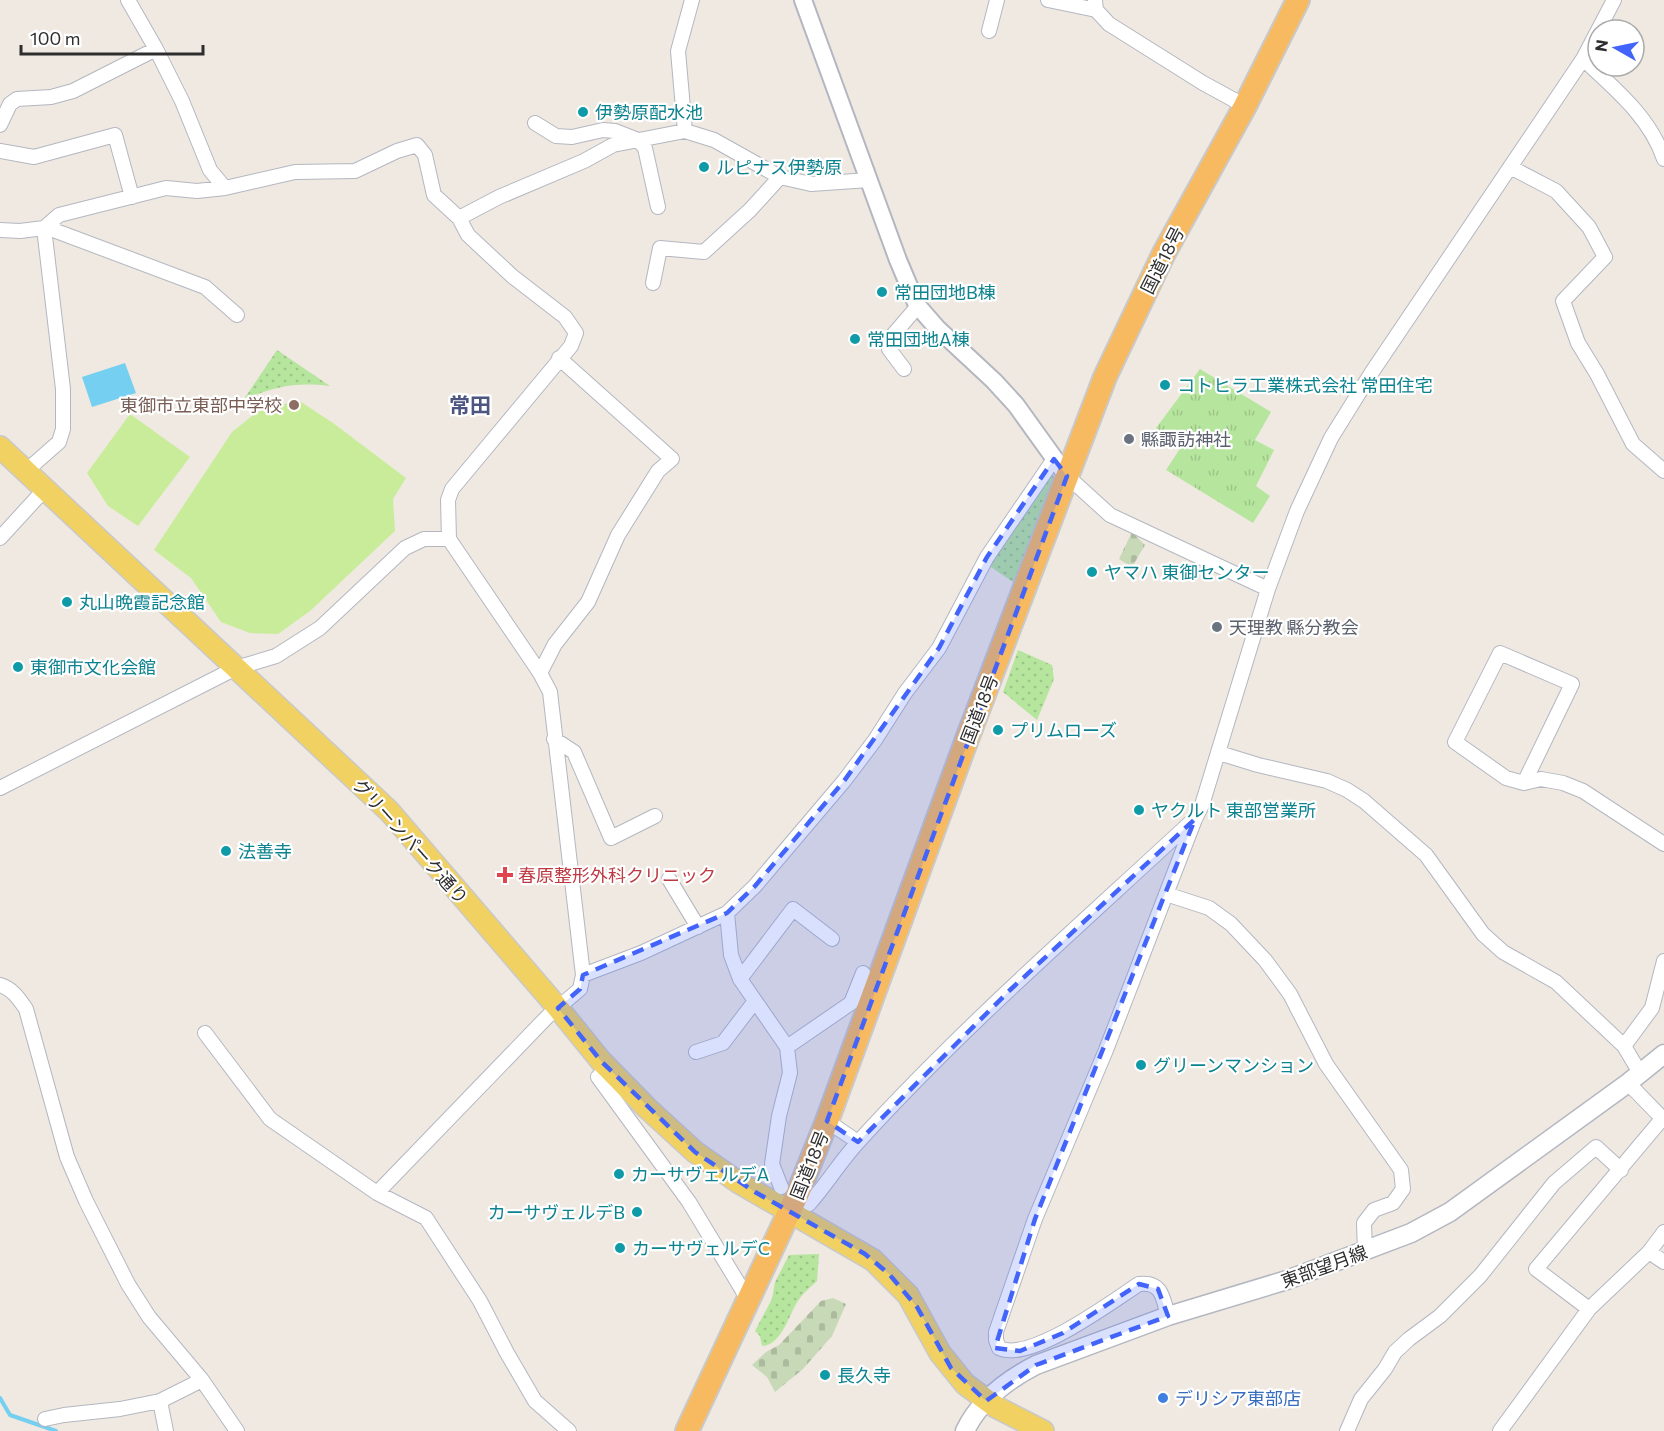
<svg xmlns="http://www.w3.org/2000/svg" width="1664" height="1431" viewBox="0 0 1664 1431" font-family="Commissioner,'Noto Sans JP',sans-serif">
  <style>
    .grass { fill: url(#grass-dots) }
    .cemetery { fill: url(#cemetery-stones) }
    .park { fill: url(#park-tufts) }
    .pitch { fill: #c9ec9a }
    .water { fill: #75cff0 }
    .lines { fill: none; stroke-linecap: round; stroke-linejoin: round }
    .stream { stroke: #75cff0; stroke-width: 4 }
    .minor-casing { stroke: #b4b7c1; stroke-width: 16 }
    .tertiary-casing { stroke: #b4b7c1; stroke-width: 20 }
    .secondary-casing { stroke: #b4b7c1; stroke-width: 21 }
    .primary-casing { stroke: #c9c9c9; stroke-width: 24 }
    .trunk-casing { stroke: #c9c9c9; stroke-width: 26 }
    .minor { stroke: #fff; stroke-width: 14 }
    .tertiary { stroke: #fff; stroke-width: 16 }
    .secondary { stroke: #fff; stroke-width: 18 }
    .primary { stroke: #f2d163; stroke-width: 21 }
    .trunk { stroke: #f8ba60; stroke-width: 22 }
    .marked { fill: #4264fb; fill-opacity: 0.2; stroke: #4264fb; stroke-width: 4.5; stroke-dasharray: 12 8; stroke-linejoin: round }
    .culture-dot { fill: #0f9aa8; stroke: #fff; stroke-width: 2 }
    .education-dot { fill: #8d6e63; stroke: #fff; stroke-width: 2 }
    .worship-dot { fill: #6b7280; stroke: #fff; stroke-width: 2 }
    .health-dot { fill: #e0444e; stroke: #fff; stroke-width: 2 }
    .shop-dot { fill: #3f7fe0; stroke: #fff; stroke-width: 2 }
    .labels { text-anchor: middle; dominant-baseline: central; stroke-width: 4.5; stroke-linejoin: round; paint-order: stroke }
    .culture-label { font-size: 18px; fill: #0d838f; stroke: #fff; text-anchor: start }
    .street-label { font-size: 18px; fill: #2e2e2e; stroke: #fff }
    .education-label { font-size: 18px; fill: #785e54; stroke: #fff; text-anchor: end }
    .worship-label { font-size: 18px; fill: #5b616d; stroke: #fff; text-anchor: start }
    .health-label { font-size: 18px; fill: #be3a42; stroke: #fff; text-anchor: start }
    .shop-label { font-size: 18px; fill: #366cbe; stroke: #fff; text-anchor: start }
    .quarter-label { font-size: 21px; font-weight: bold; fill: #4d5680; stroke: #fff }
  </style>
  <defs>
    <pattern id="grass-dots" width="8" height="8" patternUnits="userSpaceOnUse" patternTransform="scale(1.5)"><rect width="8" height="8" fill="#b6e59e"/><path d="M2 2h.1M6 6h.1" fill="none" stroke="#9dc588" stroke-width="1.8" stroke-linecap="round"/></pattern>
    <pattern id="cemetery-stones" width="16" height="16" patternUnits="userSpaceOnUse" patternTransform="scale(1.5)"><rect width="16" height="16" fill="#c8d9b8"/><path d="M2 7V4a2 2 0 0 1 4 0v3zM10 15v-3a2 2 0 0 1 4 0v3z" fill="#acbb9e"/></pattern>
    <pattern id="park-tufts" width="24" height="20" patternUnits="userSpaceOnUse" patternTransform="scale(1.5)"><rect width="24" height="20" fill="#b6e59e"/><path d="M3 7l-1-3M5 7V3M7 7l1-3M15 17l-1-3M17 17v-4M19 17l1-3" fill="none" stroke="#9dc588"/></pattern>
  </defs>
  <rect width="100%" height="100%" fill="#efe9e1"/>
  <path class="grass" d="M 277,350 L 330,386 C 294,382 278,386 244,399 Z
    M 1051,471 L 1054,479 L 1016,584 L 988,565 Z
    M 1018,650 L 1052,665 L 1054,679 L 1037,720 L 1003,692 Z
    M 819,1254 L 817,1281 C 812,1286 805,1291 800,1298 C 789,1312 783,1345 762,1346 L 760,1336 L 755,1331 L 772,1299 L 775,1282 L 789,1255 Z"/>
  <path class="cemetery" d="M 1132,532 L 1145,545 L 1132,567 L 1119,559 Z
    M 833,1298 L 846,1304 L 832,1336 L 803,1369 L 775,1392 L 767,1377 L 752,1365 L 766,1352 L 779,1345 L 821,1301 Z"/>
  <path class="park" d="M 1200,369 L 1271,412 L 1255,440 L 1274,450 L 1256,486 L 1270,496 L 1253,523 L 1166,470 L 1181,447 L 1156,428 Z"/>
  <path class="pitch" d="M 298,400 L 333,423 L 406,478 L 393,499 L 395,531 L 310,611 L 278,634 L 250,633 L 221,622 L 191,578 L 154,550 L 232,432 L 257,412 Z
    M 130,414 L 190,457 L 138,526 L 108,506 L 87,473 Z"/>
  <path class="water" d="M 125,363 L 136,393 L 92,407 L 82,377 Z"/>
  <g class="lines">
    <path class="stream" d="M 0,1398 L 10,1415 L 56,1431"/>
    <defs>
      <path id="minor" d="M 128,0 L 156,49 L 182,101 L 210,170 L 225,188
        M 1048,0 L 1096,10
        M 1095,0 L 1096,10 L 1109,24 L 1203,83 L 1245,106
        M 989,31 L 997,0
        M 1583,59 C 1614,88 1650,117 1664,159
        M 535,123 L 556,136 L 572,137 L 603,130 L 615,131 L 638,140 L 645,148 L 658,207
        M 0,125 L 10,104 L 17,99 L 51,97 L 73,91 L 156,49
        M 685,131 L 678,51 L 692,0
        M 0,151 L 34,157 L 115,135 L 132,197
        M 1510,167 L 1556,191 L 1589,227 L 1605,257 L 1563,301 L 1578,343 L 1597,374 L 1633,444 L 1664,471
        M 459,218 L 499,197 L 584,161 L 613,145 L 685,131 L 714,140 L 780,177 L 811,184 L 869,180
        M 50,223 L 56,231 L 205,287 L 237,315
        M 0,230 L 20,231 L 44,228 L 59,215 L 166,188 L 197,191 L 225,188 L 295,172 L 355,171 L 397,151 L 417,145 L 425,155 L 434,195 L 459,218 L 468,235 L 512,276 L 565,317 L 576,333 L 571,346 L 452,489 L 448,500 L 449,539 L 540,673 L 550,692 L 583,975 L 580,989 L 548,1016 L 377,1193
        M 653,283 L 660,248 L 704,252 L 750,210 L 780,177
        M 904,369 L 889,349 L 893,335 L 918,306
        M 26,471 L 59,442 L 63,429 L 63,389 L 44,228
        M 1067,476 L 1110,515 L 1268,589
        M 0,538 L 45,489
        M 540,673 L 555,644 L 588,602 L 618,535 L 658,471 L 672,459 L 559,358
        M 554,739 L 574,752 L 611,838 L 655,816
        M 1219,753 L 1258,765 L 1327,781 L 1347,790 L 1364,801 L 1426,855 L 1483,934 L 1503,952 L 1556,982 L 1624,1046 L 1640,1073
        M 1524,783 L 1572,684 L 1500,653 L 1455,742 L 1506,778 L 1524,783 L 1541,779 L 1563,783 L 1583,791 L 1664,844
        M 0,788 L 236,668 L 276,656 L 320,628 L 405,548 L 424,539 L 449,539
        M 669,879 L 698,927
        M 1166,894 L 1209,908 L 1231,924 L 1265,960 L 1290,994 L 1326,1064 L 1401,1170 L 1403,1189 L 1393,1203 L 1374,1210 L 1364,1223 L 1365,1252
        M 727,913 L 731,955 L 740,979 L 787,1047 L 790,1073 L 779,1116 L 772,1164 L 781,1187
        M 583,975 L 641,953 L 727,913 L 755,886 L 844,781 L 875,740 L 905,693 L 939,648 L 987,557 L 1054,459
        M 740,979 L 793,909 L 832,939
        M 0,985 C 13,989 19,999 26,1009 L 67,1157 L 86,1201 L 128,1284 L 149,1317 L 202,1380 L 237,1431
        M 205,1033 L 270,1119 L 377,1193 L 426,1218 L 480,1301 L 507,1353 L 535,1401 L 569,1431
        M 1624,1046 L 1652,1008 L 1664,961
        M 787,1047 L 851,1003 L 863,973
        M 696,1052 L 723,1043 L 755,1001
        M 609,1068 L 598,1077 L 689,1202 L 749,1301
        M 1628,1083 L 1664,1120
        M 827,1121 L 858,1142
        M 809,1204 C 827,1184 841,1160 860,1140 C 963,1027 1079,926 1191,822
        M 1649,1252 L 1664,1262
        M 1589,1309 L 1536,1269 L 1662,1119
        M 1168,1316 C 1163,1298 1162,1281 1139,1284 C 1111,1302 1030,1363 999,1348 L 996,1340 L 996,1332 L 1035,1219 L 1106,1050 L 1195,819 L 1202,805 L 1268,589 L 1297,511 L 1331,438 L 1372,372 L 1583,59 L 1614,0
        M 160,1401 L 166,1431
        M 45,1419 L 64,1415 L 120,1409 L 160,1401 L 202,1380
        M 1347,1431 L 1361,1399 L 1385,1369 L 1395,1352 L 1409,1339 L 1440,1316 L 1480,1276 L 1554,1183 L 1596,1147 L 1621,1170
        M 1500,1431 L 1589,1309 L 1649,1252 L 1664,1232"/>
      <path id="tertiary" d="M 803,0 L 898,260 L 917,305 L 937,328 L 994,381 L 1016,405 L 1067,476"/>
      <path id="secondary" d="M 965,1431 C 979,1401 1007,1380 1036,1365 L 1168,1316 L 1287,1280 L 1411,1233 L 1450,1212 L 1628,1083 L 1664,1054"/>
      <path id="primary" d="M 0,447 L 389,811 L 558,1008 L 601,1061 L 647,1108 L 695,1152 L 738,1182 L 873,1260 L 908,1295 L 940,1353 L 965,1384 L 996,1407 L 1043,1431"/>
      <path id="trunk" d="M 687,1431 L 798,1193 L 827,1121 L 967,739 L 1105,377 L 1164,253 L 1245,106 L 1298,0"/>
    </defs>
    <use href="#minor" class="minor-casing"/>
    <use href="#tertiary" class="tertiary-casing"/>
    <use href="#secondary" class="secondary-casing"/>
    <use href="#primary" class="primary-casing"/>
    <use href="#trunk" class="trunk-casing"/>
    <use href="#minor" class="minor"/>
    <use href="#tertiary" class="tertiary"/>
    <use href="#secondary" class="secondary"/>
    <use href="#primary" class="primary"/>
    <use href="#trunk" class="trunk"/>
  </g>
  <path class="marked" d="M 1054,459 L 1067,476 L 827,1121 L 858,1142 L 1010,990 L 1195,819 L 1035,1219 L 995,1348 L 1020,1351 L 1063,1333 L 1139,1284 L 1158,1289 L 1168,1316 L 1036,1365 L 986,1401 L 951,1368 L 917,1307 L 889,1274 L 865,1254 L 755,1192 L 695,1152 L 601,1061 L 558,1008 L 580,989 L 583,975 L 727,913 L 755,886 L 844,781 L 939,648 L 987,557 Z"/>
  <g class="culture-dot">
    <circle cx="583" cy="112" r="6"/>
    <circle cx="704" cy="167" r="6"/>
    <circle cx="882" cy="292" r="6"/>
    <circle cx="855" cy="339" r="6"/>
    <circle cx="1165" cy="385" r="6"/>
    <circle cx="1092" cy="572" r="6"/>
    <circle cx="67" cy="602" r="6"/>
    <circle cx="18" cy="667" r="6"/>
    <circle cx="998" cy="730" r="6"/>
    <circle cx="1139" cy="810" r="6"/>
    <circle cx="226" cy="851" r="6"/>
    <circle cx="1141" cy="1065" r="6"/>
    <circle cx="619" cy="1174" r="6"/>
    <circle cx="637" cy="1212" r="6"/>
    <circle cx="620" cy="1248" r="6"/>
    <circle cx="825" cy="1375" r="6"/>
  </g>
  <circle class="education-dot" cx="294" cy="405" r="6"/>
  <g class="worship-dot">
    <circle cx="1129" cy="439" r="6"/>
    <circle cx="1217" cy="627" r="6"/>
  </g>
  <path class="health-dot" d="M502 866h6v6h6v6h-6v6h-6v-6h-6v-6h6z"/>
  <circle class="shop-dot" cx="1163" cy="1398" r="6"/>
  <g class="labels">
    <g class="culture-label">
      <text x="595" y="112">伊勢原配水池</text>
      <text x="716" y="167">ルピナス伊勢原</text>
      <text x="894" y="292">常田団地B棟</text>
      <text x="867" y="339">常田団地A棟</text>
      <text x="1177" y="385">コトヒラ工業株式会社 常田住宅</text>
      <text x="1104" y="572">ヤマハ 東御センター</text>
      <text x="79" y="602">丸山晩霞記念館</text>
      <text x="30" y="667">東御市文化会館</text>
      <text x="1010" y="730">プリムローズ</text>
      <text x="1151" y="810">ヤクルト 東部営業所</text>
      <text x="238" y="851">法善寺</text>
      <text x="1153" y="1065">グリーンマンション</text>
      <text x="631" y="1174">カーサヴェルデA</text>
      <text x="625" y="1212" text-anchor="end">カーサヴェルデB</text>
      <text x="632" y="1248">カーサヴェルデC</text>
      <text x="837" y="1375">長久寺</text>
    </g>
    <g class="street-label">
      <text transform="translate(1162 260) rotate(-63)">国道18号</text>
      <text transform="translate(979 709) rotate(-69)">国道18号</text>
      <text transform="translate(411 841) rotate(48)">グリーンパーク通り</text>
      <text transform="translate(809 1165) rotate(-68)">国道18号</text>
      <text transform="translate(1324 1266) rotate(-20)">東部望月線</text>
    </g>
    <g class="education-label">
      <text x="282" y="405">東御市立東部中学校</text>
    </g>
    <g class="worship-label">
      <text x="1141" y="439">縣諏訪神社</text>
      <text x="1229" y="627">天理教 縣分教会</text>
    </g>
    <g class="health-label">
      <text x="518" y="875">春原整形外科クリニック</text>
    </g>
    <g class="shop-label">
      <text x="1175" y="1398">デリシア東部店</text>
    </g>
    <g class="quarter-label">
      <text x="470" y="404">常田</text>
    </g>
  </g>
  <g transform="translate(1616 48) rotate(279)"><circle r="28" fill="#ffffff" stroke="#ababab" stroke-width="1.5"/>
  <path d="M0-4.5L10 22L0 15L-10 22Z" fill="#4264fb"/>
  <text y="-9" font-size="16" font-weight="bold" text-anchor="middle" fill="#2e2e2e">N</text>
  </g>
  <path d="M21 45v9h182v-9" fill="none" stroke="#2e2e2e" stroke-width="3"/>
  <text x="30" y="45" font-size="18" fill="#2e2e2e" stroke="#ffffff" stroke-width="4.5" paint-order="stroke">100 m</text>
</svg>
